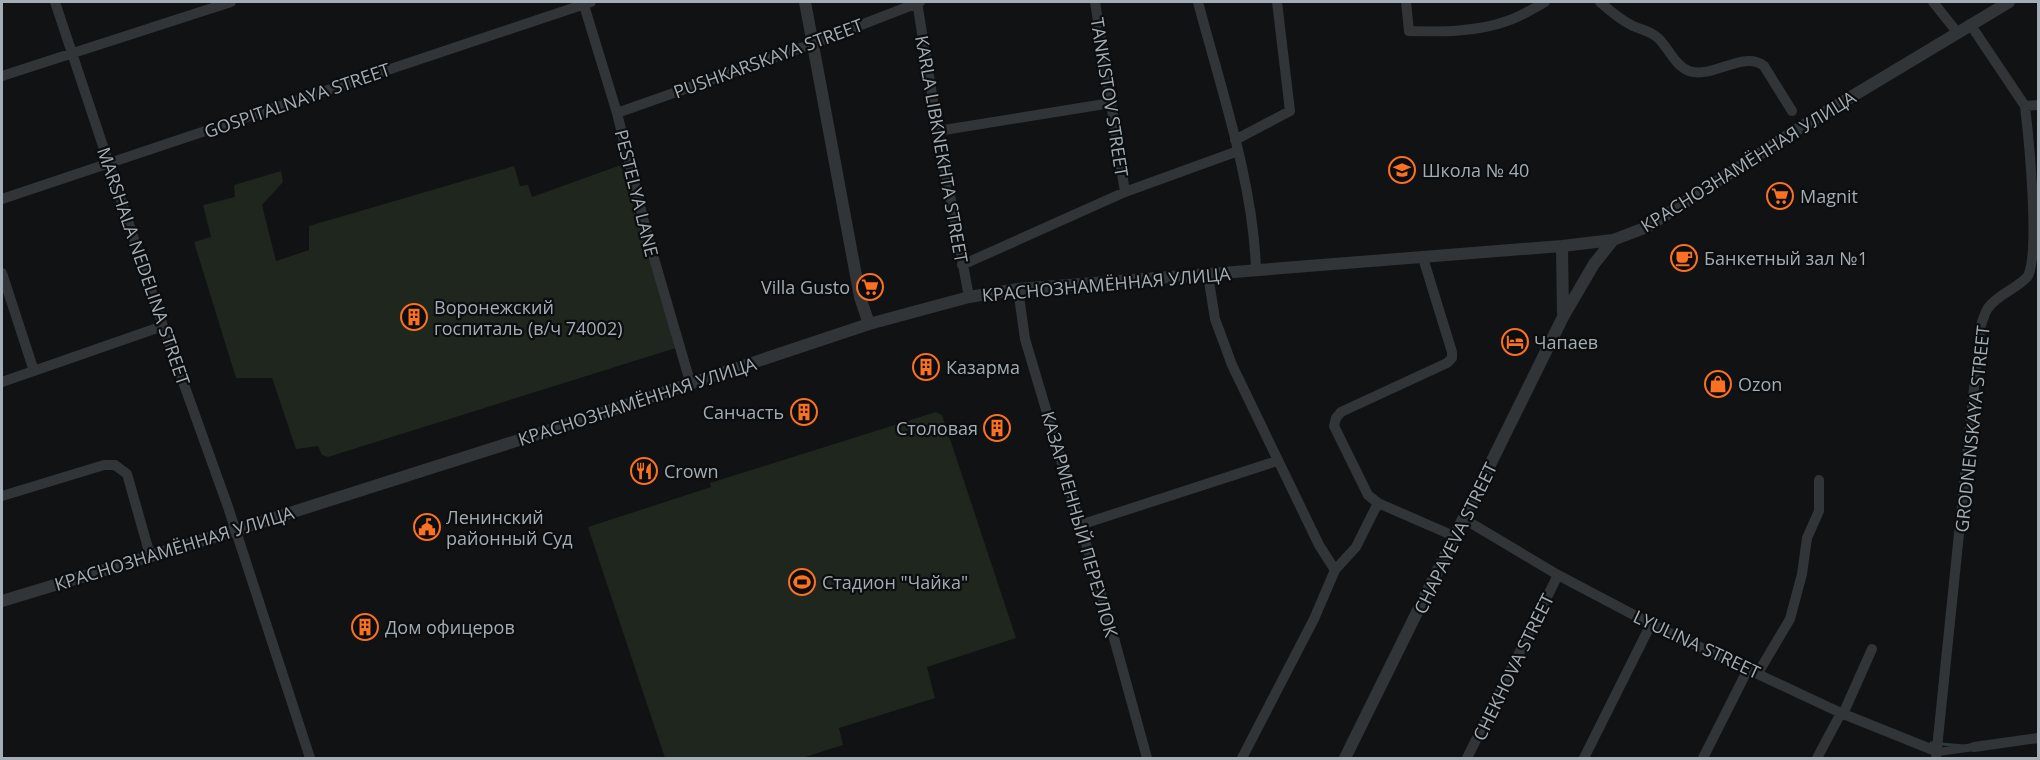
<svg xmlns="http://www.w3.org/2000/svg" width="2040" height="760" viewBox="0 0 2040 760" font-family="'Open Sans',sans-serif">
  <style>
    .green { fill: #1e261e }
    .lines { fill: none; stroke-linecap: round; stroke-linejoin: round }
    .stream { stroke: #2a3a3c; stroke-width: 3 }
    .pedestrian { stroke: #323538; stroke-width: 8 }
    .minor { stroke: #323538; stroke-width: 10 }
    .tertiary { stroke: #323538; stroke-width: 12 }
    .labels { text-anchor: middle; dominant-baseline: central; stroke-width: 4.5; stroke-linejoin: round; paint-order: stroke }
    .street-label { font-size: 18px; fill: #a2adb5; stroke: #0c0d0e }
    .poi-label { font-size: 18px; fill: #a2adb5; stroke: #0c0d0e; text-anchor: start }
  </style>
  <rect width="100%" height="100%" fill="#111213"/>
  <path class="green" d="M 621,165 L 676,348 L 328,457 L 322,455 L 318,446 L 296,449 L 272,378 L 236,378 L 194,242 L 211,237 L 203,205 L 235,197 L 234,185 L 281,171 L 283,182 L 262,205 L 276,261 L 309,250 L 309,226 L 514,166 L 520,186 L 528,185 L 532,197 Z
    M 936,412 L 942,415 L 1016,638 L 927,667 L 935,698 L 839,728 L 843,745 L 802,758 L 665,758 L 588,527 L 711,487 L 710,483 Z"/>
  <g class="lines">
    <path class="stream" d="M 1931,743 L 1963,746"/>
    <path class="pedestrian" d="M 1938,752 L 1974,747"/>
    <path class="minor" d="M 55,2 L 163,326 L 228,507 L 310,758
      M 583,2 L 617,113 L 648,238 L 691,385
      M 917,2 L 938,131 L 969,297
      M 1095,2 L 1125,192
      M 1198,2 C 1220,86 1254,184 1256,271
      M 1406,2 L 1409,31 C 1441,32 1477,32 1507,21 C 1520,17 1533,9 1545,2
      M 1600,2 C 1610,11 1621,20 1633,26 C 1642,30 1650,31 1658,38 C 1668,47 1675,66 1689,71 C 1714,79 1743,50 1764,66 L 1792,111
      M 1933,2 L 1957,32
      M 1970,24 L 2025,106
      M 2,76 L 231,2
      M 617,113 L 812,44 L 920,2
      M 938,131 L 1111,103
      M 1235,140 L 1290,111 L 1277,2
      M 2,199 L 591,2
      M 962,265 L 1125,192 L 1238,151
      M 2,273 L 34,371
      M 1208,275 L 1215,319 L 1232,365 L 1319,545 L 1335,570 L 1356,547 L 1378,503 L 1456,537
      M 1018,289 L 1025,339 L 1112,631 L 1147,758
      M 2,382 L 163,326
      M 2,496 L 104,465 L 115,465 L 127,474 L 150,555
      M 1378,503 L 1368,495 L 1334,426 L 1336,418 L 1341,412 L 1447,363 L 1452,358 L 1452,352 L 1423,258
      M 1464,519 L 1558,575 L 1651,624 L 1841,713 L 1938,752
      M 1080,525 L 1277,461
      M 1758,673 L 1790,619 L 1802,574 L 1807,538 L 1819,511 L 1819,480
      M 1843,714 L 1872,649
      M 1974,747 L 2038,738
      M 1242,758 L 1314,619 L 1335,570
      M 1467,758 L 1558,575
      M 1584,758 L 1651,624
      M 1703,758 L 1748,669
      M 1817,758 L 1841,713
      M 1936,758 L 1980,329 C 1982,322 1984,314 1988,308 C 1998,294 2017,289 2028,276 C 2040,250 2029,140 2025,106 L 2038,105"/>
    <path class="tertiary" d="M 805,2 L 860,297 L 869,324
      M 1562,246 L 1563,314
      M 2,601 L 230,532 L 563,426 L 869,324 L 969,297 L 1018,289 L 1562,246 L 1613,240 L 1647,227 L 1801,127 L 2009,2
      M 1345,758 L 1563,317 L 1594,264 L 1613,240"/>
  </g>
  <defs>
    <symbol id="school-ring" viewBox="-11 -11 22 22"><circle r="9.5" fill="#0c0d0e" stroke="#fb7121" stroke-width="1.5"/><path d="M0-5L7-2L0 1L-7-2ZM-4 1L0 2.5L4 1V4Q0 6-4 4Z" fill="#fb7121"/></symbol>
    <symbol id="supermarket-ring" viewBox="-11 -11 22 22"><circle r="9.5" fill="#0c0d0e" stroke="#fb7121" stroke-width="1.5"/><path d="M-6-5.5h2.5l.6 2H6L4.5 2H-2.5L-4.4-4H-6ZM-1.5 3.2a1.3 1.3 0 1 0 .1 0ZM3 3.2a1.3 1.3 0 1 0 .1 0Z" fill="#fb7121"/></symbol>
    <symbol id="cafe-ring" viewBox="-11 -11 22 22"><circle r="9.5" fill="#0c0d0e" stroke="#fb7121" stroke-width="1.5"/><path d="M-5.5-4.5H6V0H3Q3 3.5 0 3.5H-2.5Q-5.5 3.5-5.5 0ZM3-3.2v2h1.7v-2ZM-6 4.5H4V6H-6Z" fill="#fb7121"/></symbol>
    <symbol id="building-ring" viewBox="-11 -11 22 22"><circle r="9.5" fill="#0c0d0e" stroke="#fb7121" stroke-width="1.5"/><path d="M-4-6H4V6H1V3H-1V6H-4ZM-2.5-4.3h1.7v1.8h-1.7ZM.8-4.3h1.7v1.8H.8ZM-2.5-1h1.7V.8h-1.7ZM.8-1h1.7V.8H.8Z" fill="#fb7121"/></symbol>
    <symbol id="hotel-ring" viewBox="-11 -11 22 22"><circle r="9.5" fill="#0c0d0e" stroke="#fb7121" stroke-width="1.5"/><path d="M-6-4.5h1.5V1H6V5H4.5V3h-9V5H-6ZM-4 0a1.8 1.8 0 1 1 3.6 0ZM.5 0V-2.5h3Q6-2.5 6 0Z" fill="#fb7121"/></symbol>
    <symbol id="shop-ring" viewBox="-11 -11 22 22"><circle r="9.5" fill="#0c0d0e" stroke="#fb7121" stroke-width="1.5"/><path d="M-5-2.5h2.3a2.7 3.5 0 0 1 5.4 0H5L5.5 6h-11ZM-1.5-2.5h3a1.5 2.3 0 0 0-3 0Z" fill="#fb7121"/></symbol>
    <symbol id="restaurant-ring" viewBox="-11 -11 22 22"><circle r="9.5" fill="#0c0d0e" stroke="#fb7121" stroke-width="1.5"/><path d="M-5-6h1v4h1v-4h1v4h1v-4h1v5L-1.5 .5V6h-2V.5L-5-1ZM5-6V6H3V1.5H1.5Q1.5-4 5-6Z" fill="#fb7121"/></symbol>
    <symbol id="civic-ring" viewBox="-11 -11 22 22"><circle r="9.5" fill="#0c0d0e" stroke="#fb7121" stroke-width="1.5"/><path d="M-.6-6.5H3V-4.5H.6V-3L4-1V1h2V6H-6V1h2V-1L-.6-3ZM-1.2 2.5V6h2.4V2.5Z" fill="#fb7121"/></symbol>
    <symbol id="stadium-ring" viewBox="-11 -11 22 22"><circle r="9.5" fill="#0c0d0e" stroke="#fb7121" stroke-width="1.5"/><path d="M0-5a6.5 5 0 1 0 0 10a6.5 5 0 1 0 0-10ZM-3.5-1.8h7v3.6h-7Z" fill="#fb7121"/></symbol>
  </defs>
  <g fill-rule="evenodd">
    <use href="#school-ring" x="1387" y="155" width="30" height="30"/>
    <use href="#supermarket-ring" x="1765" y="181" width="30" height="30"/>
    <use href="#cafe-ring" x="1669" y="243" width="30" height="30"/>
    <use href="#supermarket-ring" x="855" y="272" width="30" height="30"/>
    <use href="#building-ring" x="399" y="302" width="30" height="30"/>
    <use href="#hotel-ring" x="1500" y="327" width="30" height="30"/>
    <use href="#building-ring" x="911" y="352" width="30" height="30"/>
    <use href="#shop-ring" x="1703" y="369" width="30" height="30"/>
    <use href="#building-ring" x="789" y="397" width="30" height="30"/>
    <use href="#building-ring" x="982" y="413" width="30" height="30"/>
    <use href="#restaurant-ring" x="629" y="456" width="30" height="30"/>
    <use href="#civic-ring" x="412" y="512" width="30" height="30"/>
    <use href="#stadium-ring" x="787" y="567" width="30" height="30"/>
    <use href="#building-ring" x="350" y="612" width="30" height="30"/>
  </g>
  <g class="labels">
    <g class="street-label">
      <text transform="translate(768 58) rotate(-20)">PUSHKARSKAYA STREET</text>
      <text transform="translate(1110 97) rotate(81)">TANKISTOV STREET</text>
      <text transform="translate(297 100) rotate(-19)">GOSPITALNAYA STREET</text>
      <text transform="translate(942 149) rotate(80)">KARLA LIBKNEKHTA STREET</text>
      <text transform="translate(1748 161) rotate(-32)">КРАСНОЗНАМЁННАЯ УЛИЦА</text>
      <text transform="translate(637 193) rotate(76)">PESTELYA LANE</text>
      <text transform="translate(144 266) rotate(71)">MARSHALA NEDELINA STREET</text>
      <text transform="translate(1106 284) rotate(-5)">КРАСНОЗНАМЁННАЯ УЛИЦА</text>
      <text transform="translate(637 401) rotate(-18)">КРАСНОЗНАМЁННАЯ УЛИЦА</text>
      <text transform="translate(1972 429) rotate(-84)">GRODNENSKAYA STREET</text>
      <text transform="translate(1080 524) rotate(74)">КАЗАРМЕННЫЙ ПЕРЕУЛОК</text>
      <text transform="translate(1455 538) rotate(-64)">CHAPAYEVA STREET</text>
      <text transform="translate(174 548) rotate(-17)">КРАСНОЗНАМЁННАЯ УЛИЦА</text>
      <text transform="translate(1697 644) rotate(25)">LYULINA STREET</text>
      <text transform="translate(1513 667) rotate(-64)">CHEKHOVA STREET</text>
    </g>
    <g class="poi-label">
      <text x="1422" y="170">Школа № 40</text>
      <text x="1800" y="196">Magnit</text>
      <text x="1704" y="258">Банкетный зал №1</text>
      <text x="850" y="287" text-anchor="end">Villa Gusto</text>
      <text x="434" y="307">Воронежский<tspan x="434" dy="21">госпиталь (в/ч 74002)</tspan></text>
      <text x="1534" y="342">Чапаев</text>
      <text x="946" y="367">Казарма</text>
      <text x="1738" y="384">Ozon</text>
      <text x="784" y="412" text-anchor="end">Санчасть</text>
      <text x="978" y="428" text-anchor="end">Столовая</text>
      <text x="664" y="471">Crown</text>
      <text x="446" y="517">Ленинский<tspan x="446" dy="21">районный Суд</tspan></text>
      <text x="822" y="582">Стадион "Чайка"</text>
      <text x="385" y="627">Дом офицеров</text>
    </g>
  </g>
  <rect width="2040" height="760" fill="none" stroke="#a2adb5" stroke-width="6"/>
</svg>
